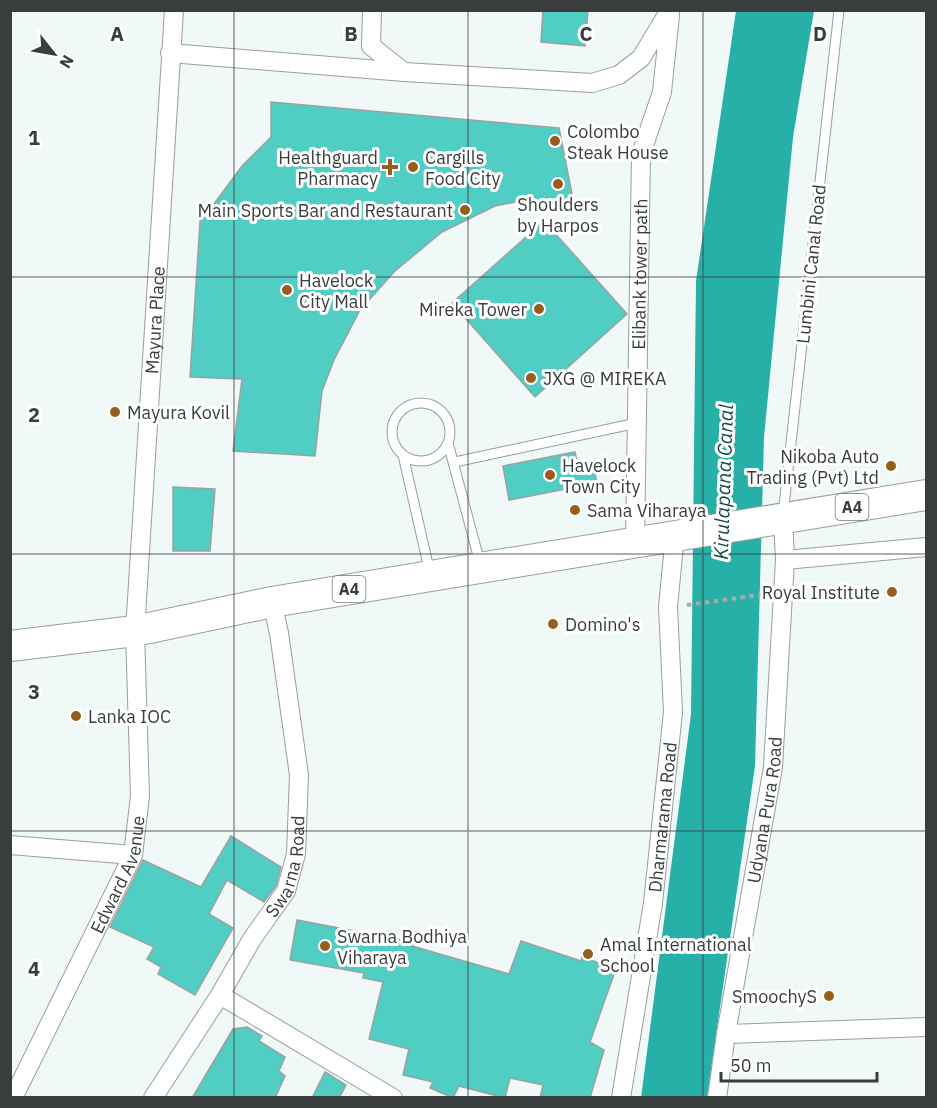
<svg xmlns="http://www.w3.org/2000/svg" width="937" height="1108" viewBox="0 0 937 1108" font-family="'IBM Plex Sans',sans-serif">
  <style>
    .water { fill: #27b0a7 }
    .building { fill: #50cec4; stroke: #9aa2a1; stroke-width: 1.5 }
    .lines { fill: none; stroke-linecap: round; stroke-linejoin: round }
    .service-casing { stroke: #979f9e; stroke-width: 11 }
    .minor-casing { stroke: #979f9e; stroke-width: 20 }
    .trunk-casing { stroke: #979f9e; stroke-width: 32 }
    .path { stroke: #a5acab; stroke-width: 4; stroke-dasharray: 4.5 4.5; stroke-linecap: butt }
    .service { stroke: #fff; stroke-width: 9 }
    .minor { stroke: #fff; stroke-width: 18 }
    .trunk { stroke: #fff; stroke-width: 30 }
    .grid { fill: none; stroke: #3a3d3d; stroke-width: 1.5; stroke-opacity: 0.55 }
    .poi-dot { fill: #975d1b; stroke: #fff; stroke-width: 2 }
    .labels { text-anchor: middle; dominant-baseline: central; stroke-width: 6; stroke-linejoin: round; paint-order: stroke }
    .shield { fill: #fff; stroke: #757777; stroke-width: 1.5 }
    .shield-label { font-size: 16px; font-weight: bold; fill: #3a3d3d }
    .poi-label { font-size: 18px; fill: #3a3d3d; stroke: #fff; text-anchor: start }
    .street-label { font-size: 18px; fill: #3a3d3d; stroke: #fff }
    .water-label { font-size: 20px; font-style: italic; fill: #164c48; stroke: #fff }
    .grid-label { font-size: 20px; text-anchor: middle; font-weight: bold; fill: #3a3d3d; stroke: #fff; stroke-width: 6; stroke-linejoin: round; paint-order: stroke }
  </style>
  <rect width="100%" height="100%" fill="#f0f9f8"/>
  <path class="water" d="M 736,11 L 814,11 L 793,137 L 764,437 L 755,766 L 707,1097 L 641,1098 L 691,714 L 696,281 Z"/>
  <path class="building" d="M 543,10 L 588,10 L 585,46 L 541,42 Z
    M 271,102 L 559,128 L 575,209 L 525,200 L 495,206 L 442,232 L 395,271 L 360,310 L 334,360 L 322,391 L 315,456 L 233,451 L 242,379 L 190,377 L 201,207 L 211,208 L 242,166 L 271,137 Z
    M 544,221 L 627,314 L 535,397 L 452,303 Z
    M 575,452 L 578,467 L 593,464 L 597,483 L 509,500 L 503,466 Z
    M 173,487 L 215,489 L 210,551 L 173,551 Z
    M 231,836 L 281,867 L 276,886 L 264,902 L 227,880 L 209,914 L 233,928 L 195,995 L 158,974 L 161,967 L 147,959 L 154,947 L 110,927 L 143,860 L 201,887 Z
    M 297,920 L 413,942 L 412,946 L 509,974 L 521,941 L 581,961 L 582,957 L 616,969 L 590,1042 L 604,1050 L 590,1098 L 540,1098 L 543,1085 L 510,1078 L 505,1098 L 459,1086 L 453,1098 L 430,1088 L 433,1082 L 403,1075 L 409,1049 L 369,1039 L 383,982 L 363,978 L 364,973 L 290,960 Z
    M 247,1027 L 262,1036 L 259,1041 L 285,1057 L 279,1071 L 285,1076 L 275,1098 L 192,1098 L 233,1029 Z
    M 325,1072 L 346,1085 L 339,1098 L 312,1098 Z"/>
  <g class="lines">
    <defs>
      <path id="service" d="M392 432a29 29 0 1 1 58 0a29 29 0 1 1-58 0Z
        M 448,443 L 480,563
        M 403,455 L 430,573
        M 455,462 L 637,423
        M 783,515 L 839,10"/>
      <g id="minor">
        <path d="M 372,10 L 371,46 L 404,72"/>
        <path d="M 170,53 L 404,72 L 592,83 L 619,75 L 641,58 L 670,10"/>
        <path id="s1" d="M 635,542 L 641,154 L 662,92 L 670,15"/>
        <path d="M 785,560 L 926,547"/>
        <path d="M 10,845 L 133,855"/>
        <path d="M 220,995 L 393,1098"/>
        <path d="M 726,1034 L 926,1027"/>
        <path id="s2" d="M 13,1098 L 133,855 L 140,796 L 135,631 L 174,10"/>
        <path id="s3" d="M 153,1098 L 220,995 L 252,939 L 286,891 L 296,854 L 299,775 L 279,633 L 272,602"/>
        <path id="s4" d="M 621,1098 L 653,903 L 673,712 L 668,607 L 675,535"/>
        <path id="s5" d="M 717,1098 L 726,1034 L 773,767 L 785,560 L 783,518"/>
      </g>
      <path id="trunk" d="M 10,646 L 135,631 L 272,602 L 926,495"/>
    </defs>
    <use href="#service" class="service-casing"/>
    <use href="#minor" class="minor-casing"/>
    <use href="#trunk" class="trunk-casing"/>
    <path class="path" d="M 687,605 L 766,594"/>
    <use href="#service" class="service"/>
    <use href="#minor" class="minor"/>
    <use href="#trunk" class="trunk"/>
  </g>
  <path class="grid" d="M 234,10 L 234,1098M 468,10 L 468,1098M 703,10 L 703,1098M 10,277 L 926,277M 10,554 L 926,554M 10,831 L 926,831"/>
  <g class="poi-dot">
    <circle cx="555" cy="141" r="6"/>
    <path d="M387 158h6v6h6v6h-6v6h-6v-6h-6v-6h6z"/>
    <circle cx="413" cy="167" r="6"/>
    <circle cx="558" cy="184" r="6"/>
    <circle cx="465" cy="210" r="6"/>
    <circle cx="287" cy="290" r="6"/>
    <circle cx="539" cy="309" r="6"/>
    <circle cx="531" cy="378" r="6"/>
    <circle cx="115" cy="412" r="6"/>
    <circle cx="891" cy="466" r="6"/>
    <circle cx="550" cy="475" r="6"/>
    <circle cx="575" cy="510" r="6"/>
    <circle cx="892" cy="592" r="6"/>
    <circle cx="553" cy="624" r="6"/>
    <circle cx="76" cy="716" r="6"/>
    <circle cx="325" cy="946" r="6"/>
    <circle cx="588" cy="954" r="6"/>
    <circle cx="829" cy="996" r="6"/>
  </g>
  <g class="labels">
    <g class="shield">
      <rect x="835.5" y="494" width="33" height="26" rx="4.5"/>
      <rect x="332.5" y="576" width="33" height="26" rx="4.5"/>
    </g>
    <g class="shield-label">
      <text x="852" y="507">A4</text>
      <text x="349" y="589">A4</text>
    </g>
    <g class="poi-label">
      <text x="567" y="131">Colombo<tspan x="567" dy="21">Steak House</tspan></text>
      <text x="378" y="157" text-anchor="end">Healthguard<tspan x="378" dy="21">Pharmacy</tspan></text>
      <text x="425" y="157">Cargills<tspan x="425" dy="21">Food City</tspan></text>
      <text x="558" y="204" text-anchor="middle">Shoulders<tspan x="558" dy="21">by Harpos</tspan></text>
      <text x="453" y="210" text-anchor="end">Main Sports Bar and Restaurant</text>
      <text x="299" y="280">Havelock<tspan x="299" dy="21">City Mall</tspan></text>
      <text x="527" y="309" text-anchor="end">Mireka Tower</text>
      <text x="543" y="378">JXG @ MIREKA</text>
      <text x="127" y="412">Mayura Kovil</text>
      <text x="879" y="456" text-anchor="end">Nikoba Auto<tspan x="879" dy="21">Trading (Pvt) Ltd</tspan></text>
      <text x="562" y="465">Havelock<tspan x="562" dy="21">Town City</tspan></text>
      <text x="587" y="510">Sama Viharaya</text>
      <text x="880" y="592" text-anchor="end">Royal Institute</text>
      <text x="565" y="624">Domino's</text>
      <text x="88" y="716">Lanka IOC</text>
      <text x="337" y="936">Swarna Bodhiya<tspan x="337" dy="21">Viharaya</tspan></text>
      <text x="600" y="944">Amal International<tspan x="600" dy="21">School</tspan></text>
      <text x="817" y="996" text-anchor="end">SmoochyS</text>
    </g>
    <g class="street-label">
      <text transform="translate(811 264) rotate(-84)">Lumbini Canal Road</text>
      <text stroke="none"><textPath href="#s1" startOffset="268">Elibank tower path</textPath></text>
      <text stroke="none"><textPath href="#s2" startOffset="807">Mayura Place</textPath></text>
      <text stroke="none"><textPath href="#s5" startOffset="292">Udyana Pura Road</textPath></text>
      <text stroke="none"><textPath href="#s4" startOffset="284">Dharmarama Road</textPath></text>
      <text stroke="none"><textPath href="#s3" startOffset="270">Swarna Road</textPath></text>
      <text stroke="none"><textPath href="#s2" startOffset="248">Edward Avenue</textPath></text>
    </g>
    <g class="water-label">
      <text transform="translate(723 482) rotate(-88)">Kirulapana Canal</text>
    </g>
  </g>
  <g class="grid-label">
    <text x="117" y="41">A</text>
    <text x="351" y="41">B</text>
    <text x="586" y="41">C</text>
    <text x="820" y="41">D</text>
    <text x="34" y="145">1</text>
    <text x="34" y="422">2</text>
    <text x="34" y="699">3</text>
    <text x="34" y="976">4</text>
  </g>
  <rect width="937" height="1108" fill="none" stroke="#3a3d3d" stroke-width="24"/>
  <g transform="translate(54 54) rotate(121)" stroke="#ffffff" stroke-width="4.5" paint-order="stroke">
  <path d="M0-4.5L10 22L0 15L-10 22Z" fill="#3a3d3d"/>
  <text y="-9" font-size="16" font-weight="bold" text-anchor="middle" fill="#3a3d3d">N</text>
  </g>
  <path d="M721 1072v9h156v-9" fill="none" stroke="#3a3d3d" stroke-width="3"/>
  <text x="730" y="1072" font-size="18" fill="#3a3d3d" stroke="#ffffff" stroke-width="4.5" paint-order="stroke">50 m</text>
</svg>
